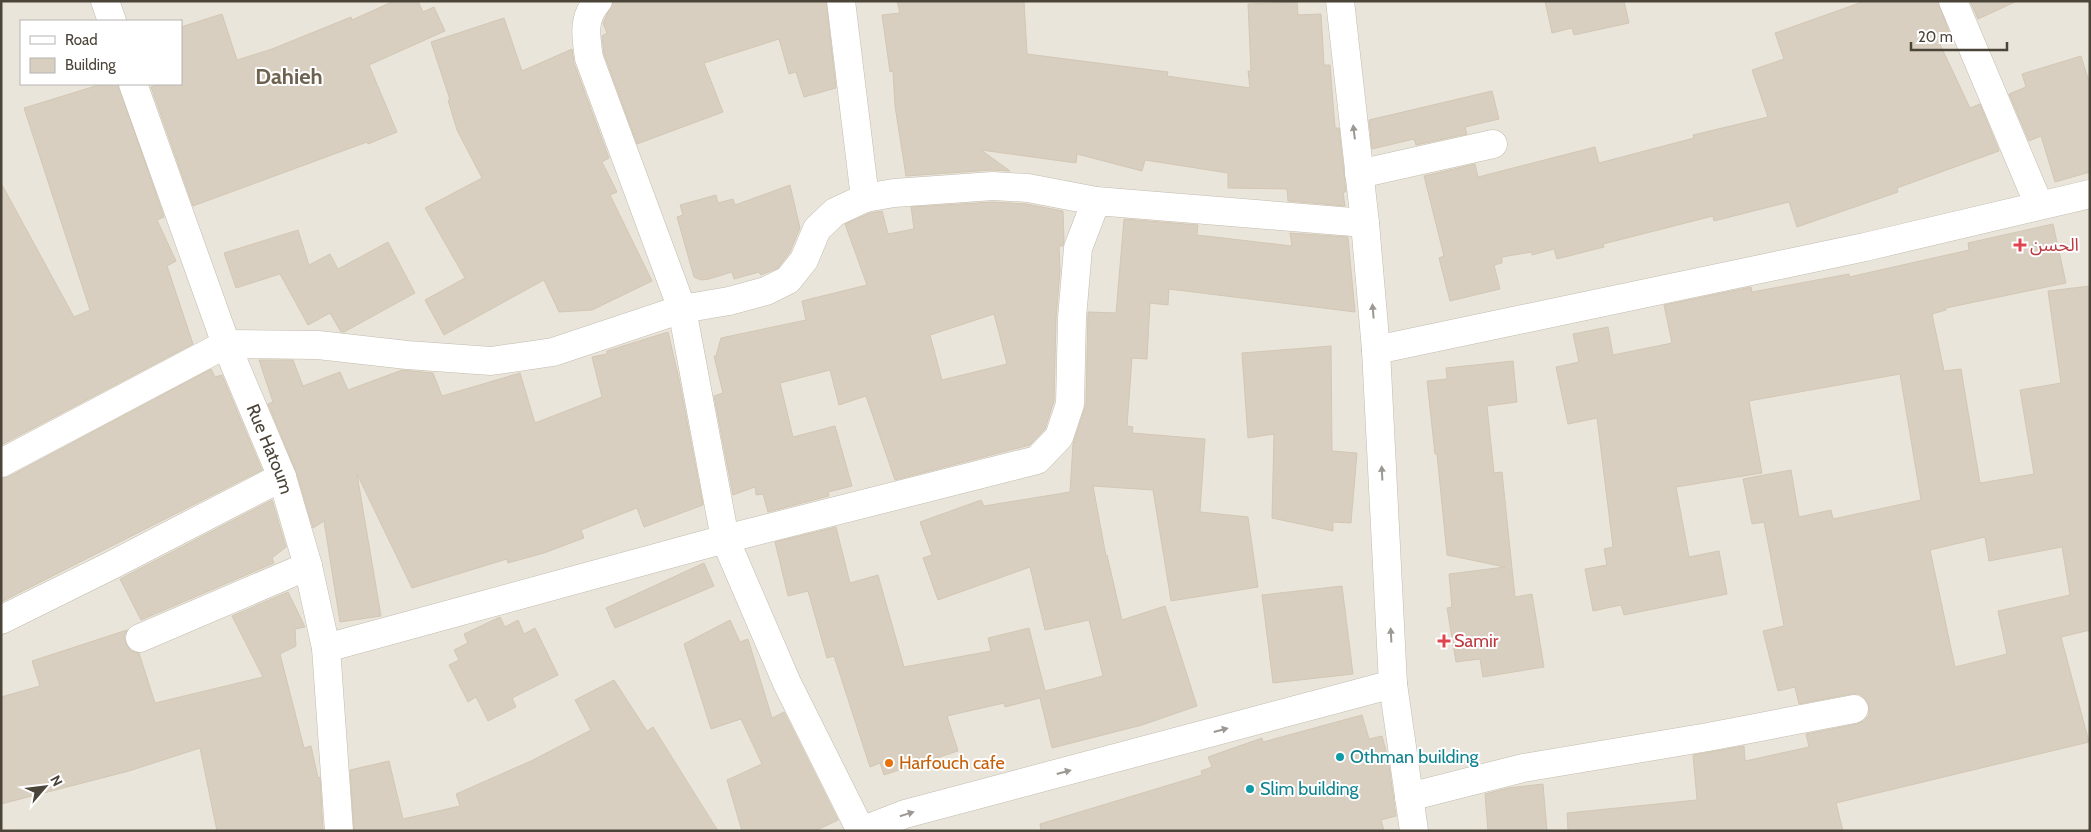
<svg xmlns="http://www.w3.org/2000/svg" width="2091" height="832" viewBox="0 0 2091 832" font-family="Cabin,'Noto Sans Arabic',sans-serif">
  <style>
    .residential { fill: #eae5da; fill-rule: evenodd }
    .building { fill: #d8cfc1; stroke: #d3c7b4; fill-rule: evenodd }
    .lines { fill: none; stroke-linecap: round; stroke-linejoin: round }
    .minor-casing { stroke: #c2bbae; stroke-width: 29 }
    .minor { stroke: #fff; stroke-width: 28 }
    .oneway { fill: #9c9892 }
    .health-dot { fill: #e0444e; stroke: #fff; stroke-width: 2 }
    .culture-dot { fill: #0f9aa8; stroke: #fff; stroke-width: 2 }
    .food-dot { fill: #e8710a; stroke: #fff; stroke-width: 2 }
    .labels { text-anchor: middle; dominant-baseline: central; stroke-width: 4; stroke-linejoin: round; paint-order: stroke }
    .health-label { font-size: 18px; fill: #be3a42; stroke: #fff; text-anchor: start }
    .street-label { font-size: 18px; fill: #4b4439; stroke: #fff }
    .culture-label { font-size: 18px; fill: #0d838f; stroke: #fff; text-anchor: start }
    .food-label { font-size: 18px; fill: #c56008; stroke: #fff; text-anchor: start }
    .district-label { font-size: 22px; font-weight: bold; fill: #6e6250; stroke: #fff }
  </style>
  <rect width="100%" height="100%" fill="#f6f3ec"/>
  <path class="residential" d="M 1,1 L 2090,1 L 2090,831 L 1,831 ZM 21,21 L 181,21 L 181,84 L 21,84 Z"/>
  <path class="building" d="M 394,1 L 418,1 L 423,12 L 434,7 L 445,31 L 369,65 L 397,132 L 368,144 L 367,142 L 193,206 L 151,87 L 160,84 L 181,84 L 181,27 L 222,14 L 237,60 L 272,49 L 351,17 L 352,20 Z
    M 613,1 L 826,1 L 836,88 L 804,97 L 796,72 L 789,74 L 779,39 L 704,63 L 723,112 L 637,144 L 604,54 L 602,36 L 607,33 L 603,23 Z
    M 897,1 L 1024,1 L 1027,54 L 1168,72 L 1167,76 L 1250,88 L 1248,71 L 1251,71 L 1248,4 L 1297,2 L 1298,15 L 1321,14 L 1324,65 L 1330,65 L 1335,128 L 1339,128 L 1346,192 L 1343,192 L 1345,206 L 1288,201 L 1287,189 L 1228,188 L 1228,173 L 1145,160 L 1142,171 L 1077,154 L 1076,163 L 981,150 L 1010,171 L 992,170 L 906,176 L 895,106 L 893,71 L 890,72 L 882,15 L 900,13 Z
    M 1545,1 L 1624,1 L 1629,23 L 1574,35 L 1572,28 L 1552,33 Z
    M 1865,1 L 1938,1 L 1949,32 L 1937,38 L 1970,108 L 1980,104 L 1999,151 L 1897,188 L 1898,192 L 1797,227 L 1789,202 L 1714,221 L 1713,216 L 1603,244 L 1604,247 L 1557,259 L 1554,249 L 1532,255 L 1532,252 L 1502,257 L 1502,263 L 1494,265 L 1500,289 L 1450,301 L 1439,258 L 1444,256 L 1424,176 L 1475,164 L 1478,177 L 1595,147 L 1599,163 L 1694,138 L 1693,135 L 1768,117 L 1752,70 L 1784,59 L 1775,33 Z
    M 1970,1 L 2017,1 L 1978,19 Z
    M 504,18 L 522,71 L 572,49 L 574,63 L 609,158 L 602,162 L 617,192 L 610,195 L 652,281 L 592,310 L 559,312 L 544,280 L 444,335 L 425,300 L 465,278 L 425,208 L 482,178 L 457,130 L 448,100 L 450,100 L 431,42 Z
    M 2081,56 L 2090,85 L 2090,172 L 2055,182 L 2041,136 L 2029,141 L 2009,94 L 2026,87 L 2022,74 Z
    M 102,84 L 118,84 L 164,217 L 157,220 L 176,261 L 167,266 L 193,344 L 1,445 L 1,183 L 74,317 L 90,310 L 24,108 Z
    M 1492,91 L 1499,119 L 1465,127 L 1467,134 L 1416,145 L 1414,139 L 1372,149 L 1369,120 Z
    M 790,185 L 800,228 L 790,252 L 778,268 L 761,275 L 759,272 L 734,279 L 732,272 L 709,279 L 701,280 L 694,277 L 677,217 L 683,215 L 680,205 L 716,195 L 718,203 L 733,199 L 735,205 Z
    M 993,202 L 1026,204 L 1063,211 L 1064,240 L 1063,246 L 1059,246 L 1060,270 L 1056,318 L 1054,401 L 1045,429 L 1030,445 L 895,480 L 866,396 L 839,405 L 830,370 L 780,383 L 793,437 L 835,426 L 852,486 L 828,492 L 829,496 L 768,512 L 763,494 L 756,495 L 755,487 L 733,495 L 714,396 L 723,393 L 714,356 L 716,356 L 721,338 L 806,320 L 802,301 L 867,285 L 845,224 L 870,213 L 882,211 L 888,234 L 914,229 L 911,207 ZM 994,314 L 1007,364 L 942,380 L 930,335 Z
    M 1124,219 L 1198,225 L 1197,235 L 1292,246 L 1290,233 L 1348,237 L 1355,312 L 1169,289 L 1168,305 L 1150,303 L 1147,359 L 1132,358 L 1127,426 L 1133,427 L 1132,433 L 1205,439 L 1200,512 L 1248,517 L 1258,587 L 1171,601 L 1153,490 L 1093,486 L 1106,556 L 1107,555 L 1122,620 L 1165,606 L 1197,706 L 1142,725 L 1052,748 L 1040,698 L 1005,707 L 1004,703 L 947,716 L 958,751 L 884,775 L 880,763 L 870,767 L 834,656 L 827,658 L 808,591 L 788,596 L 775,542 L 836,527 L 850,583 L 878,575 L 904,667 L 991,651 L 988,638 L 1029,628 L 1045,691 L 1103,676 L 1089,620 L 1045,630 L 1030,567 L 938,600 L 923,558 L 932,555 L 920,522 L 981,500 L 984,506 L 1070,492 L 1073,444 L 1086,404 L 1088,312 L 1116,313 Z
    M 2053,224 L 2066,283 L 1946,308 L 1946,310 L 1932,314 L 1944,371 L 1961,369 L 1980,483 L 2034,474 L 2020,390 L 2061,383 L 2048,291 L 2090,286 L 2090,630 L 2061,637 L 2089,742 L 1836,803 L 1843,831 L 1568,831 L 1567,813 L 1697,800 L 1693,755 L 1744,746 L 1745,761 L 1809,747 L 1806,734 L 1857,724 L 1864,721 L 1869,715 L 1869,706 L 1865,698 L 1859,694 L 1851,694 L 1799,704 L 1795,687 L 1778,691 L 1763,631 L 1784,626 L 1764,522 L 1752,524 L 1743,479 L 1791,470 L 1799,517 L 1831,510 L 1833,519 L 1921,500 L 1900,374 L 1749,401 L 1762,473 L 1676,487 L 1689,557 L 1719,551 L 1727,594 L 1624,615 L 1621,605 L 1593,611 L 1585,569 L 1607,565 L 1604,549 L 1613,547 L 1597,418 L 1568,424 L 1556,367 L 1579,362 L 1573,334 L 1608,327 L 1613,355 L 1672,343 L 1664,305 L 1751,287 L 1752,292 L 1849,274 L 1849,277 L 1969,250 L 1968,243 ZM 1985,537 L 1989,561 L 2062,547 L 2070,595 L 1998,611 L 2007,654 L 1955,667 L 1930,550 Z
    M 298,230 L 309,265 L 330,254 L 338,269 L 388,242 L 415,293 L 344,332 L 341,332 L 330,313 L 308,325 L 280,274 L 236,288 L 224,253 Z
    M 668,332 L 679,379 L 703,505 L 644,527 L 637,508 L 581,530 L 584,538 L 544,553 L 508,563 L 507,559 L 412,588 L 357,474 L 381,616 L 340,622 L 324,521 L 313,528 L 296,471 L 268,404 L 273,402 L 259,360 L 293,360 L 303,386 L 340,372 L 348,390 L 402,370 L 433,373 L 442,396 L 520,373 L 535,423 L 602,397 L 592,357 L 607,354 L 607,351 Z
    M 1331,346 L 1332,451 L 1357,453 L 1351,523 L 1333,522 L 1333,531 L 1272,518 L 1274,434 L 1248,438 L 1242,353 Z
    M 1513,361 L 1517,402 L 1487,406 L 1494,473 L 1502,472 L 1515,597 L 1532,594 L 1544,667 L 1483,677 L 1480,659 L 1456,662 L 1447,608 L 1452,607 L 1449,574 L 1505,567 L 1447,555 L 1437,454 L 1435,454 L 1427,381 L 1447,379 L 1446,368 Z
    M 211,369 L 215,377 L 222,375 L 262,470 L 1,602 L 1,478 L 8,477 Z
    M 272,500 L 286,547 L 272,558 L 274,563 L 141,620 L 120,579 Z
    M 704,563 L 714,586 L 615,628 L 606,608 Z
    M 1342,586 L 1353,674 L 1273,683 L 1262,595 Z
    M 288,592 L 305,627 L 295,629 L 296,646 L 280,654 L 304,748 L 311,746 L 318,778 L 320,777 L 323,831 L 217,831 L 200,748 L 129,771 L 1,804 L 1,697 L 40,686 L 32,661 L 127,630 L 124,637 L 126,644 L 131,651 L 139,653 L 155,703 L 263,677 L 232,616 Z
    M 500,617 L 505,627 L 518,620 L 524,634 L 535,628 L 558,675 L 512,698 L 516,707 L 488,721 L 476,697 L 468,702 L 449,665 L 459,660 L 454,650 L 468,643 L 464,634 Z
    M 730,620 L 740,642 L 748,639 L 772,718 L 784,712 L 838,820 L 815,831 L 742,831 L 727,780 L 762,764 L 741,719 L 711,729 L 684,644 Z
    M 614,680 L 647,731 L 653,727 L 718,831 L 354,831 L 350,770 L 389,761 L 403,819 L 460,806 L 456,794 L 531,761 L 591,730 L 575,700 Z
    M 1362,715 L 1369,739 L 1382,736 L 1388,758 L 1396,816 L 1381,820 L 1384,831 L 1041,831 L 1040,824 L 1202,775 L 1201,771 L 1212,767 L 1208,757 L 1262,738 L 1263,742 Z
    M 1543,784 L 1547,831 L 1488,831 L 1485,794 L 1508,788 Z"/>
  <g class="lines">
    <defs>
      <g id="minor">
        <path d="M 105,1 L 112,21"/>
        <path d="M 598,1 C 582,18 586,37 589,58 L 682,309 L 725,539 L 787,683 L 861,831"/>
        <path d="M 841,1 L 865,198"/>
        <path d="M 1340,1 L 1365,223 L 1376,350 L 1393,684 L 1414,831"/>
        <path d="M 1953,1 L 2039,205"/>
        <path id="s1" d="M 133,84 L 226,344 L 282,477 L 308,566 L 326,648 L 339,831"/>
        <path d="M 1359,174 L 1493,144"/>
        <path d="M 1376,350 L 1865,247 L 2090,194"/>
        <path d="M 1,463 L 226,344 L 318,345 L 407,355 L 491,361 L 553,352 L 682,309 L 729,301 L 766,291 L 788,280 L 804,260 L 817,229 L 835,212 L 865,198 L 894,193 L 993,186 L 1028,188 L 1096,201 L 1365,223"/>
        <path d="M 1,620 L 112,565 L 282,477"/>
        <path d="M 140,638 L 308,566"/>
        <path d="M 326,648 L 725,539 L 1037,460 L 1059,437 L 1070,404 L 1072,318 L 1078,248 L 1096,201"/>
        <path d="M 1409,797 L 1523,768 L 1708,737 L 1854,709"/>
        <path d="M 861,831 L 905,814 L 1393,684"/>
      </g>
    </defs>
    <use href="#minor" class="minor-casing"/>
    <use href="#minor" class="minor"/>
  </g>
  <defs><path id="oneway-solid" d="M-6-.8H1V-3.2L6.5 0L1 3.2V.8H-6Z" transform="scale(1.25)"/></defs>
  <g class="oneway">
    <use href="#oneway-solid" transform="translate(1354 132) rotate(-97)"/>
    <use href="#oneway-solid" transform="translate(1373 311) rotate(-95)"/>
    <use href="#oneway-solid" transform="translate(1382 473) rotate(-93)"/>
    <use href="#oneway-solid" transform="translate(1391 635) rotate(-93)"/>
    <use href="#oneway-solid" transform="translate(1221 730) rotate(-15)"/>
    <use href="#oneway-solid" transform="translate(1064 772) rotate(-15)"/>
    <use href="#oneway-solid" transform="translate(907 814) rotate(-17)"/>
  </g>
  <g class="health-dot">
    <path d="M2017.5 237.5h5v5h5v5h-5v5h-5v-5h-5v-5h5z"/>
    <path d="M1441.5 633.5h5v5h5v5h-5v5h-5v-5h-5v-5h5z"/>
  </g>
  <g class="culture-dot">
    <circle cx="1340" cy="757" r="5"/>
    <circle cx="1250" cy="789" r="5"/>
  </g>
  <circle class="food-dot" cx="889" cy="763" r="5"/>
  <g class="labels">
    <g class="health-label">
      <text x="2030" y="245">الحسن</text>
      <text x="1454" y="641">Samir</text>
    </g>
    <g class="street-label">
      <text stroke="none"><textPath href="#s1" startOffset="390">Rue Hatoum</textPath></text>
    </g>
    <g class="culture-label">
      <text x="1350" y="757">Othman building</text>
      <text x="1260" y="789">Slim building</text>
    </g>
    <g class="food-label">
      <text x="899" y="763">Harfouch cafe</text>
    </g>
    <g class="district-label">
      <text x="289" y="76">Dahieh</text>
    </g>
  </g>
  <rect width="2091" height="832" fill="none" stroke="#4b4439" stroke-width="5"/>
  <rect x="20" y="20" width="162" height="65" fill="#ffffff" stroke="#b7b4b0"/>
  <rect x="30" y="36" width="25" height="8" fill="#ffffff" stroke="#b7b4b0"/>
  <text x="65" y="45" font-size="15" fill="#4b4439">Road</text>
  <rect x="30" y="58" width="25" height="15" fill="#d8cfc1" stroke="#b7b4b0"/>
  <text x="65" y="70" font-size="15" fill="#4b4439">Building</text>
  <g transform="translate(45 787) rotate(62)" stroke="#ffffff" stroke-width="4" paint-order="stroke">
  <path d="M0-4L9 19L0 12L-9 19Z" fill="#4b4439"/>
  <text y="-8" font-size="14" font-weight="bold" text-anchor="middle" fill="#4b4439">N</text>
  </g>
  <path d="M1911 42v8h96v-8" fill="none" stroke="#4b4439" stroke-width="2.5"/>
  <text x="1918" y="42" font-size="15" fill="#4b4439" stroke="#ffffff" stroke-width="4" paint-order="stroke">20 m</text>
</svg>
